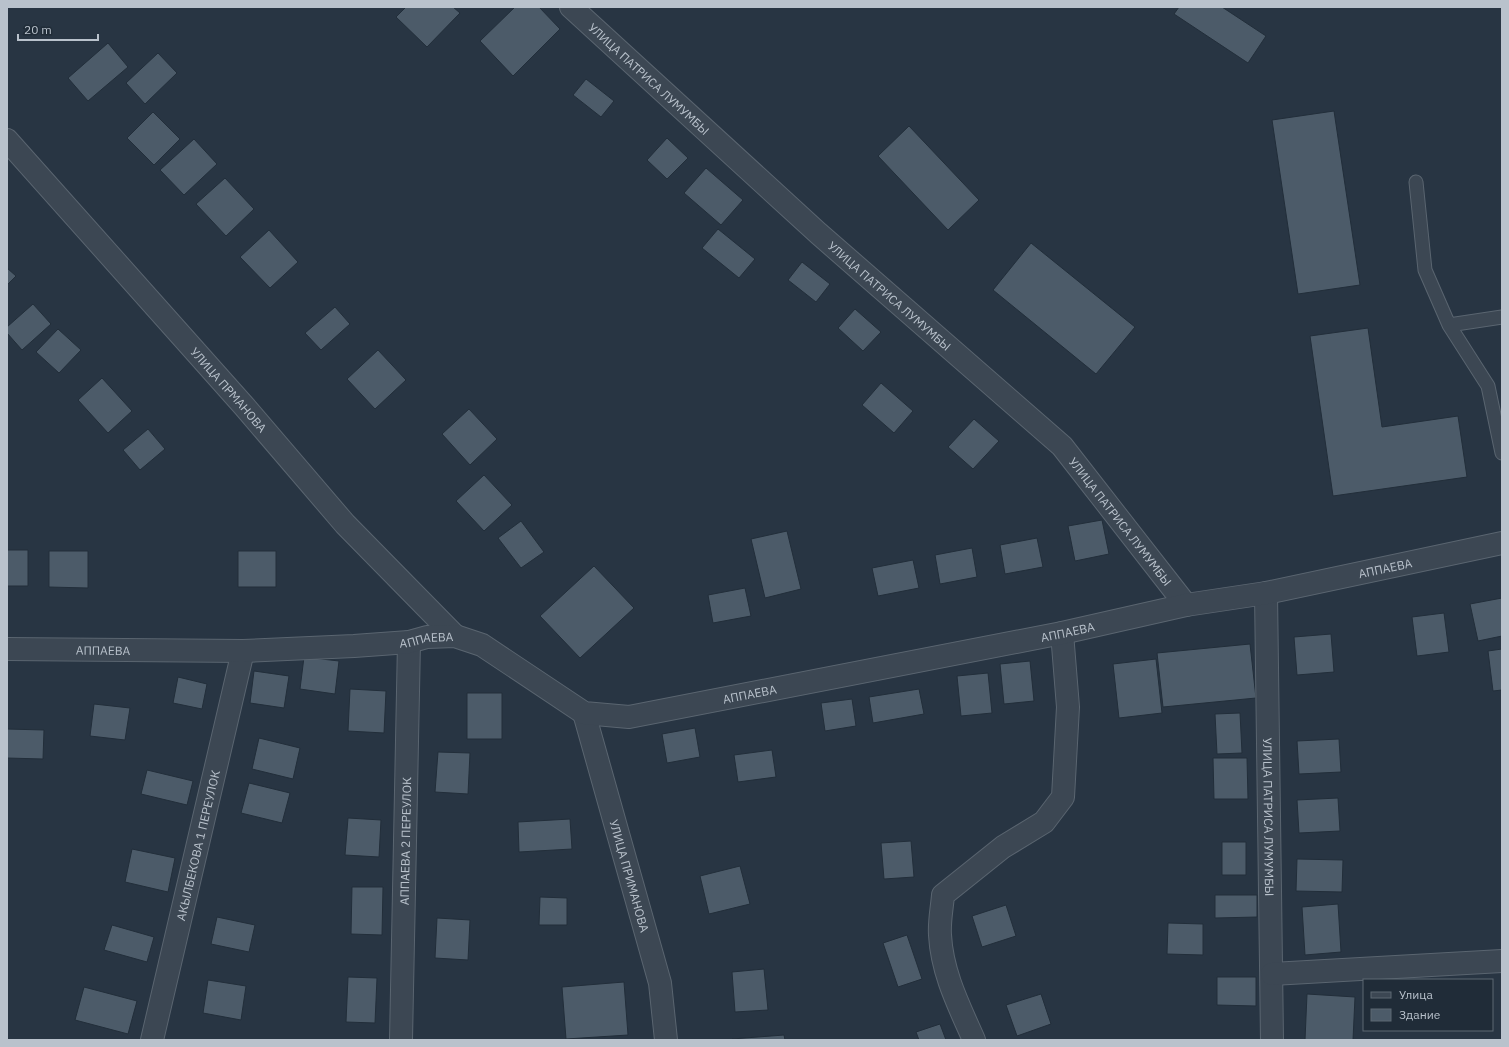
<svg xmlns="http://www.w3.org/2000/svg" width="1509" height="1047" viewBox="0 0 1509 1047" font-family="'IBM Plex Sans',sans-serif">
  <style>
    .building { fill: #4c5b69; stroke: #222e3a }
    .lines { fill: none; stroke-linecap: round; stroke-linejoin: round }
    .service-casing { stroke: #5a6570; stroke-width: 15 }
    .minor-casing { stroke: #5a6570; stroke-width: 24 }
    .tertiary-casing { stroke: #5a6570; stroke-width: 24 }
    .service { stroke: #3c4753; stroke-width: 13 }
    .minor { stroke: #3c4753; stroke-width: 22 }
    .tertiary { stroke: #3c4753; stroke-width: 22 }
    .labels { text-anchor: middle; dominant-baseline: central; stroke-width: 3.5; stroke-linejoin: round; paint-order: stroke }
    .street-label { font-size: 12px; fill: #b9c2cc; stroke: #202c38 }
  </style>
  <rect width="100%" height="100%" fill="#283543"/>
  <path class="building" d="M 406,7 L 453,7 L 460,13 L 427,47 L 396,17 Z
    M 515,7 L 539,7 L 560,29 L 513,76 L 480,41 Z
    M 1179,7 L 1222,7 L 1266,36 L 1248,63 L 1174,14 Z
    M 108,43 L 128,67 L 88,101 L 68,78 Z
    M 158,53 L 177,73 L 145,104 L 126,83 Z
    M 586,79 L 614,101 L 601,117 L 573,95 Z
    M 1334,111 L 1360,285 L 1298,294 L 1272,120 Z
    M 153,112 L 180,139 L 154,165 L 127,138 Z
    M 909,126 L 979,200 L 948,230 L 878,156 Z
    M 667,138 L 688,158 L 667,179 L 647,160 Z
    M 194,139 L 217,164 L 184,195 L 160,170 Z
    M 706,168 L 743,200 L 721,225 L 684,193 Z
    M 225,178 L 254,209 L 226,236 L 196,204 Z
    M 718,229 L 755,259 L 739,278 L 702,248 Z
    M 269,230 L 298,262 L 270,288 L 240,257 Z
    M 1031,243 L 1135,327 L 1096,374 L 993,290 Z
    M 802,262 L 830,284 L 816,302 L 788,280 Z
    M 7,268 L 16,276 L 7,285 Z
    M 33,304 L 51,324 L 22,350 L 7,333 L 7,327 Z
    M 335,307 L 350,324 L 321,350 L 305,333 Z
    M 855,309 L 881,332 L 863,351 L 838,328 Z
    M 1368,328 L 1382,427 L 1458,416 L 1467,477 L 1333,496 L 1310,336 Z
    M 58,329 L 81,350 L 59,373 L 36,352 Z
    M 378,350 L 406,380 L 375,409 L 347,379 Z
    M 102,378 L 132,411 L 108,433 L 78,400 Z
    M 881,383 L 913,411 L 894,433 L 862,405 Z
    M 469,409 L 497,439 L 470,465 L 442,434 Z
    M 974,419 L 999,441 L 973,469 L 948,447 Z
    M 148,429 L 165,449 L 140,470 L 123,450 Z
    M 484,475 L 512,505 L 484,531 L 456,501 Z
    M 1102,520 L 1109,554 L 1075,561 L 1068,526 Z
    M 521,521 L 544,552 L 521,568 L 498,538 Z
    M 787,531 L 801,589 L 765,598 L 751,539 Z
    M 1037,538 L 1043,567 L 1005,574 L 1000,545 Z
    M 972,548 L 977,577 L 940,584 L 935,555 Z
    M 7,550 L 28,550 L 28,586 L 7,586 Z
    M 49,551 L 88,551 L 88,588 L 49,587 Z
    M 238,551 L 276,551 L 276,587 L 238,587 Z
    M 913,560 L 919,588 L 878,596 L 872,568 Z
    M 594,566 L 634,608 L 580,658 L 540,616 Z
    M 745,588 L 751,616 L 713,623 L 708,595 Z
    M 1502,598 L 1502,636 L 1478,641 L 1470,604 Z
    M 1444,613 L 1449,652 L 1417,656 L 1412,617 Z
    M 1331,634 L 1334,672 L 1297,675 L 1294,637 Z
    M 1250,644 L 1256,698 L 1163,707 L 1157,653 Z
    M 1502,649 L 1502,690 L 1493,691 L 1488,651 Z
    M 304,657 L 339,661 L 335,694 L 300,689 Z
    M 1156,659 L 1162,713 L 1119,718 L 1113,664 Z
    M 1030,661 L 1034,701 L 1004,704 L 1000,664 Z
    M 254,671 L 289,676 L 284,708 L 250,703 Z
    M 988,673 L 992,713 L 961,716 L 957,676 Z
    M 178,677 L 207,684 L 202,709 L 173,703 Z
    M 350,689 L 386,691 L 384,733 L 348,731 Z
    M 919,689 L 924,714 L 873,723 L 869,697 Z
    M 467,693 L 502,693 L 502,739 L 467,739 Z
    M 852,699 L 856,726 L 825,731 L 821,703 Z
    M 94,704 L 130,708 L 125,740 L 90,736 Z
    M 1240,713 L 1242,753 L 1217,754 L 1215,714 Z
    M 695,728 L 700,757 L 667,763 L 662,734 Z
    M 7,729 L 44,730 L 43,759 L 7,758 Z
    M 259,738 L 300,748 L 293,779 L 252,769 Z
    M 1339,739 L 1341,772 L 1299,774 L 1297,741 Z
    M 772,750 L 776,777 L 738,782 L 734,755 Z
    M 438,752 L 470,753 L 468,794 L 435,792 Z
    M 1213,758 L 1247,758 L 1248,799 L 1214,799 Z
    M 147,770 L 193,781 L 187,805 L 141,794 Z
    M 249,783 L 290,793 L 282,823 L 241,813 Z
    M 1338,798 L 1340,831 L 1299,833 L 1297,800 Z
    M 348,818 L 381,820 L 379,857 L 345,855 Z
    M 570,819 L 572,849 L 519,852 L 518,822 Z
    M 911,841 L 914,877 L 884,879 L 881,843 Z
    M 1222,842 L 1246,842 L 1246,875 L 1222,875 Z
    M 132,849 L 175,858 L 168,892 L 125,882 Z
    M 1297,859 L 1343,860 L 1342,892 L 1296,891 Z
    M 740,866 L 750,904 L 709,914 L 700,876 Z
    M 352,887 L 383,887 L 382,935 L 351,934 Z
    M 1215,895 L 1257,895 L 1257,917 L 1215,918 Z
    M 540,897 L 567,898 L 567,925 L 539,925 Z
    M 1338,904 L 1341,952 L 1305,955 L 1302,907 Z
    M 1006,905 L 1016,936 L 982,947 L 972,916 Z
    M 217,917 L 255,925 L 249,952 L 211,944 Z
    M 437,918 L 470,920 L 468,960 L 435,958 Z
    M 1168,923 L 1203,924 L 1203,955 L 1167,954 Z
    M 112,925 L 154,937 L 147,962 L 104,950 Z
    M 907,935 L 922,979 L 898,987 L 883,943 Z
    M 764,969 L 768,1010 L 735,1012 L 732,972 Z
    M 348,977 L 377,978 L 375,1023 L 346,1022 Z
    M 1217,977 L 1256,977 L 1256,1006 L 1217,1005 Z
    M 208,980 L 246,986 L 241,1020 L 203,1013 Z
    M 624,982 L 628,1035 L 566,1039 L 562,987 Z
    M 84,987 L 137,1001 L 128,1034 L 75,1020 Z
    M 1041,994 L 1051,1024 L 1017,1036 L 1006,1005 Z
    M 1307,994 L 1355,997 L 1353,1040 L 1305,1040 Z
    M 940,1024 L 946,1040 L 919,1040 L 916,1032 Z
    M 784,1035 L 785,1040 L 732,1040 L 732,1039 Z"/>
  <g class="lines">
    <defs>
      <path id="service" d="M 1416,182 L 1425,270 L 1449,325 L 1488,386 L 1502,453
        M 1449,325 L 1502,317"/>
      <g id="minor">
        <path id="s1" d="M 571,7 L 818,233 L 1062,446 L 1186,605"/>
        <path id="s2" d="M 7,140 L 244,406 L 345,524 L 455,636"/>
        <path id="s3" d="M 1266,593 L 1272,1040"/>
        <path id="s4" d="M 584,713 L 660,983 L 666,1040"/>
        <path d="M 1272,974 L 1502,961"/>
        <path id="s5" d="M 152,1040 L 243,651"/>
        <path id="s6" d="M 401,1040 L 409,642"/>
        <path d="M 974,1040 C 959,1006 942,973 940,935 C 939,922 942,908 943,895 L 1003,847 L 1044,822 L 1063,797 L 1068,707 L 1062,633"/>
      </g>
      <g id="tertiary">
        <path id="s7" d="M 7,649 L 243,651 L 354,646 L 409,642 L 427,637 L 455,636 L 482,645 L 584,713 L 629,717 L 1062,633 L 1186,605 L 1266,593 L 1502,543"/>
      </g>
    </defs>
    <use href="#service" class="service-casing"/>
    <use href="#minor" class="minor-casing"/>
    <use href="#tertiary" class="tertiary-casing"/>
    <use href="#service" class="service"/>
    <use href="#minor" class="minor"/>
    <use href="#tertiary" class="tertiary"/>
  </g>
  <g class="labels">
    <g class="street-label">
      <text stroke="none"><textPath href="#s1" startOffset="106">УЛИЦА ПАТРИСА ЛУМУМБЫ</textPath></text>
      <text stroke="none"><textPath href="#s1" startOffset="430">УЛИЦА ПАТРИСА ЛУМУМБЫ</textPath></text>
      <text stroke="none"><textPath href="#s2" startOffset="334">УЛИЦА ПРМАНОВА</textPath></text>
      <text stroke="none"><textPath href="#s1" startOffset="754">УЛИЦА ПАТРИСА ЛУМУМБЫ</textPath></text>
      <text stroke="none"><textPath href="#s7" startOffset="1416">АППАЕВА</textPath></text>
      <text stroke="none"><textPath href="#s7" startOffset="1092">АППАЕВА</textPath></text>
      <text stroke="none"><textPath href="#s7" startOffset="420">АППАЕВА</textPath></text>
      <text stroke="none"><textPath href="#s7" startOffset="96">АППАЕВА</textPath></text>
      <text stroke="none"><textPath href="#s7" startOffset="768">АППАЕВА</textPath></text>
      <text stroke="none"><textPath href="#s3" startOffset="224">УЛИЦА ПАТРИСА ЛУМУМБЫ</textPath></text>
      <text stroke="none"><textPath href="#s6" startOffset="199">АППАЕВА 2 ПЕРЕУЛОК</textPath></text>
      <text stroke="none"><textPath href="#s5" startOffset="200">АКЫЛБЕКОВА 1 ПЕРЕУЛОК</textPath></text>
      <text stroke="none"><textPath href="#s4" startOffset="169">УЛИЦА ПРИМАНОВА</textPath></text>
    </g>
  </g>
  <rect width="1509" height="1047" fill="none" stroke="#b9c2cc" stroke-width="16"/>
  <rect x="1363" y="979" width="130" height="52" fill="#202c38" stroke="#5d6873"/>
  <rect x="1371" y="992" width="20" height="6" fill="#3c4753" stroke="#5d6873"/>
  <text x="1399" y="999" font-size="12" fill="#b9c2cc">Улица</text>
  <rect x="1371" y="1009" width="20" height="12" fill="#4c5b69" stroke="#5d6873"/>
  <text x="1399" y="1019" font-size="12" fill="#b9c2cc">Здание</text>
  <path d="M18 34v6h80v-6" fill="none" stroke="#b9c2cc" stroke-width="2"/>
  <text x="24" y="34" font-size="12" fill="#b9c2cc" stroke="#202c38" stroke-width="3" paint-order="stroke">20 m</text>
</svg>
